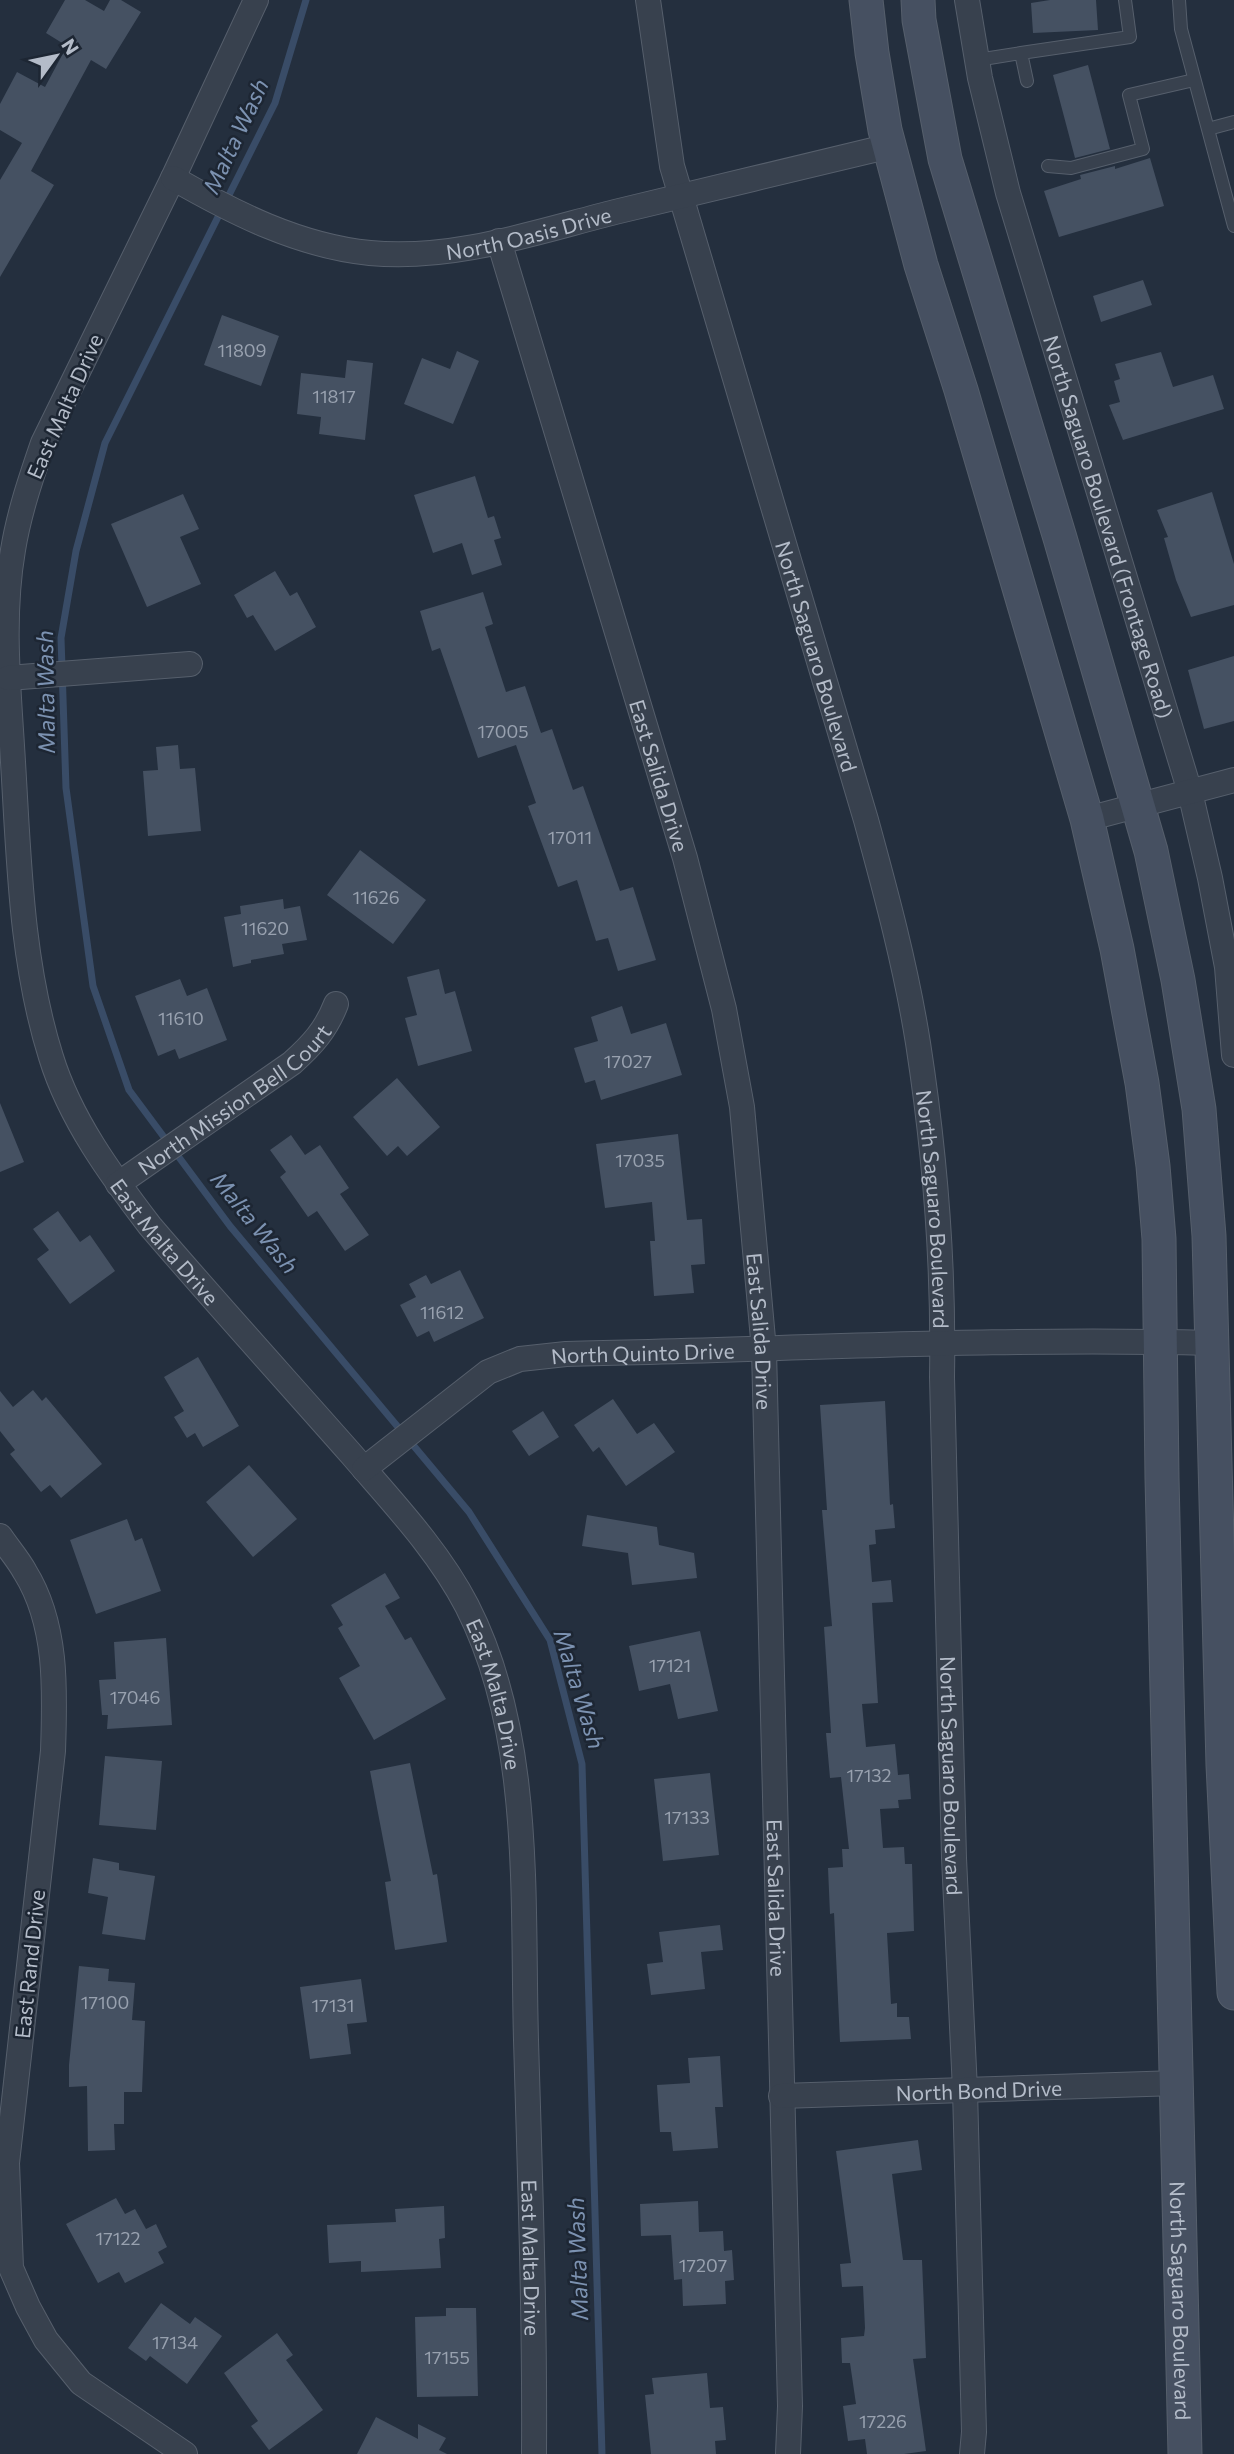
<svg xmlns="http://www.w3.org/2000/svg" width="1234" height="2454" viewBox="0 0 1234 2454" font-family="Commissioner,sans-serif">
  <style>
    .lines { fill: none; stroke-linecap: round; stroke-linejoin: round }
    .stream { stroke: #394c67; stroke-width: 7 }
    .building { fill: #455162 }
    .service-casing { stroke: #565f6c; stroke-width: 14 }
    .minor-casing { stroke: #565f6c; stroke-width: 26 }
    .secondary-casing { stroke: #565f6c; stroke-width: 35 }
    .service { stroke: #38414e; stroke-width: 12 }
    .minor { stroke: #38414e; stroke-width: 24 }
    .secondary { stroke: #465061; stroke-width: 33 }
    .labels { text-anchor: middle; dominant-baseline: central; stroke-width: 5; stroke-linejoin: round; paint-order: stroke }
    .number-label { font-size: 18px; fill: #98a1af }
    .street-label { font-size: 21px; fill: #b4bcc9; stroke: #1d2633 }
    .water-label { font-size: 23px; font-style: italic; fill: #7c92b1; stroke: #1d2633 }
  </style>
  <rect width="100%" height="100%" fill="#242f3e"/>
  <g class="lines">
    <path class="stream" d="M 306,0 L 275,103 L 105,443 L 76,551 L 61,638 L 66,788 L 93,986 L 129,1090 L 230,1226 L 469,1512 L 550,1640 L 582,1764 L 602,2454"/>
  </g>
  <path class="building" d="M 65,0 L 85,0 L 104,11 L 110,0 L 121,0 L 141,12 L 106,69 L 91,60 L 31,171 L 54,185 L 0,277 L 0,180 L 22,143 L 0,130 L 0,104 L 17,72 L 45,87 L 67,46 L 46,33 Z
    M 1050,0 L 1096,0 L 1098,30 L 1033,33 L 1031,3 Z
    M 1088,65 L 1110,149 L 1075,158 L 1053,75 Z
    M 1150,158 L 1164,206 L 1059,237 L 1044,191 L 1081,179 L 1080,175 L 1115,166 L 1115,169 Z
    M 1143,280 L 1152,305 L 1101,322 L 1093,296 Z
    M 222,315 L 279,336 L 261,386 L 204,365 Z
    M 457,351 L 479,361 L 453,424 L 404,404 L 422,358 L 450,369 Z
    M 1161,352 L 1173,387 L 1213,375 L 1224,409 L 1123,440 L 1109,405 L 1120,402 L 1114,381 L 1120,379 L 1115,364 Z
    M 347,360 L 373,363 L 365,440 L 319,434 L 321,417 L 297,414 L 301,373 L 345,378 Z
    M 475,476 L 488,518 L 494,516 L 501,538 L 494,540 L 502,565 L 472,575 L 462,543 L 433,553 L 414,495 Z
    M 1212,492 L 1234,564 L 1234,605 L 1191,617 L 1176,580 L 1164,538 L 1168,537 L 1157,510 Z
    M 183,494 L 199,529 L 180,537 L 201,584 L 147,607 L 111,524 Z
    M 275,571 L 290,596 L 297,592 L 316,627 L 275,651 L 253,615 L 247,618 L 234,595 Z
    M 483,592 L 493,624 L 485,627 L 506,692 L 525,686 L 541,733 L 552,729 L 573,790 L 583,786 L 620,891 L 633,887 L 656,960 L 618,971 L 608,938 L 596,941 L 577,880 L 558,887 L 528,806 L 536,803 L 516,745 L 478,758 L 440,648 L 432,651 L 420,611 Z
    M 1234,656 L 1234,721 L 1204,729 L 1188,670 Z
    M 178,745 L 180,769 L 195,768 L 201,831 L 148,836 L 143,771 L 158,770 L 156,747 Z
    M 360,850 L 426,900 L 393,944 L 327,895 Z
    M 283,899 L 284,909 L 300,906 L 307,940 L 282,944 L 284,954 L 251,960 L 251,963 L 233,967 L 224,917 L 241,914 L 240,906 Z
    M 439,969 L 445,994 L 455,991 L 472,1051 L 418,1066 L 405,1018 L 417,1015 L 407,977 Z
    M 180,979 L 187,996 L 207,988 L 227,1040 L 179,1059 L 175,1049 L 158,1056 L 135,996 Z
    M 622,1006 L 631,1034 L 666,1023 L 682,1075 L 601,1100 L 595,1080 L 585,1083 L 574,1048 L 598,1041 L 591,1017 Z
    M 397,1078 L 440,1127 L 407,1156 L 398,1146 L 387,1156 L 353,1117 Z
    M 0,1103 L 24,1162 L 0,1172 Z
    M 678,1134 L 687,1220 L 702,1219 L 705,1264 L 691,1265 L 694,1293 L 654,1296 L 650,1241 L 655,1241 L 652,1202 L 605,1208 L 596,1144 Z
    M 291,1135 L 305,1155 L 320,1145 L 349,1188 L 340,1194 L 369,1235 L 345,1251 L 317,1211 L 308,1217 L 280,1177 L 286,1172 L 270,1150 Z
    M 58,1211 L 80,1242 L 90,1235 L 115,1271 L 70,1304 L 37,1259 L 49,1250 L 33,1229 Z
    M 460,1270 L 484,1318 L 434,1342 L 429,1331 L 417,1337 L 400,1305 L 416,1297 L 409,1284 L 426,1275 L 431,1284 Z
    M 198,1357 L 239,1426 L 203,1447 L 195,1433 L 187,1438 L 174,1417 L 184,1411 L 164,1377 Z
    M 33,1390 L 42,1401 L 46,1397 L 102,1464 L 61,1498 L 50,1485 L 41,1492 L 10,1454 L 15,1450 L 0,1431 L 0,1391 L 13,1407 Z
    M 613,1399 L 637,1434 L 654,1423 L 675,1452 L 626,1486 L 599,1447 L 593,1452 L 574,1425 Z
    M 885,1401 L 890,1505 L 893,1504 L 895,1528 L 875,1530 L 876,1544 L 869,1545 L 872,1582 L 891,1580 L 893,1602 L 872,1603 L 878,1703 L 862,1704 L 866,1747 L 895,1744 L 898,1775 L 909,1774 L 911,1799 L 898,1800 L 899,1808 L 880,1809 L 883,1848 L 904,1847 L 905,1864 L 912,1864 L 914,1931 L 887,1933 L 891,2004 L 897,2003 L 897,2017 L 909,2017 L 911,2039 L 840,2042 L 834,1913 L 830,1914 L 828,1868 L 843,1867 L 842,1849 L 849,1849 L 841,1777 L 830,1778 L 826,1733 L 831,1733 L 824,1627 L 832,1626 L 822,1510 L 827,1510 L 820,1405 Z
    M 543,1411 L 559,1437 L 529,1456 L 512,1431 Z
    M 249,1465 L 297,1519 L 253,1557 L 206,1502 Z
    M 587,1515 L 657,1527 L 659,1545 L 694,1553 L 697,1578 L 632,1585 L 628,1553 L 582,1546 Z
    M 127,1519 L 135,1541 L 142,1538 L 161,1591 L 96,1614 L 70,1540 Z
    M 385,1573 L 400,1598 L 385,1606 L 405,1640 L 411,1637 L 446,1699 L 374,1740 L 339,1678 L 360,1666 L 338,1628 L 343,1625 L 331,1605 Z
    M 700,1631 L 718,1711 L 678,1719 L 670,1684 L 639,1691 L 629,1646 Z
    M 166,1638 L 172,1725 L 107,1729 L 108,1715 L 102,1715 L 99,1680 L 116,1679 L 114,1642 Z
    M 105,1756 L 162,1761 L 156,1830 L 99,1825 Z
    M 410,1763 L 433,1875 L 437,1874 L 447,1942 L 395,1950 L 385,1882 L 391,1881 L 370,1771 Z
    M 710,1773 L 719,1855 L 663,1861 L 654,1779 Z
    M 93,1858 L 119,1863 L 119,1870 L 155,1876 L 145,1940 L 102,1934 L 108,1897 L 88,1893 Z
    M 720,1925 L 723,1950 L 701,1952 L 705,1989 L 651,1995 L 647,1964 L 663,1962 L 659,1932 Z
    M 79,1966 L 109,1969 L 108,1981 L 135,1983 L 132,2020 L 145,2021 L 142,2092 L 124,2092 L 124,2124 L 114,2124 L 115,2150 L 88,2151 L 87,2086 L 69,2087 L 69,2065 Z
    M 361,1979 L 367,2022 L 347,2024 L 351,2054 L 310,2059 L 300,1987 Z
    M 720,2056 L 723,2107 L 715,2107 L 718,2148 L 673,2151 L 671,2132 L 660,2132 L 657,2085 L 690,2083 L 688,2058 Z
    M 918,2140 L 922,2170 L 892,2174 L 903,2260 L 922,2260 L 926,2358 L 913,2359 L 926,2451 L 904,2454 L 867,2454 L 865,2439 L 848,2441 L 843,2406 L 856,2404 L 850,2363 L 842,2363 L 841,2338 L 864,2336 L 865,2328 L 863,2286 L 842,2287 L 840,2264 L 851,2263 L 836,2151 Z
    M 116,2198 L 125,2214 L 135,2209 L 146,2229 L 156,2224 L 167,2247 L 158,2252 L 164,2263 L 125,2283 L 119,2272 L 98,2283 L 66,2224 Z
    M 698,2201 L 699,2232 L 723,2231 L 724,2251 L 732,2250 L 734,2280 L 725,2281 L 726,2304 L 683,2306 L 682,2279 L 674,2280 L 671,2235 L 641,2236 L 640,2204 Z
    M 444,2206 L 445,2238 L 439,2239 L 441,2268 L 361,2272 L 361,2261 L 329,2263 L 327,2225 L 396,2222 L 395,2209 Z
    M 161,2303 L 190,2324 L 195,2317 L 222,2336 L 187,2384 L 150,2356 L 146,2361 L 128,2348 Z
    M 446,2308 L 476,2308 L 478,2396 L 417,2397 L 415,2317 L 446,2316 Z
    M 277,2333 L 293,2355 L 286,2360 L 323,2410 L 269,2450 L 251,2426 L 258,2421 L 224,2373 Z
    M 707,2373 L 710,2408 L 723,2407 L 726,2440 L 715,2441 L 716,2454 L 651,2454 L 645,2395 L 654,2394 L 652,2378 Z
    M 376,2417 L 418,2439 L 418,2424 L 446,2438 L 439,2450 L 447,2454 L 357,2454 Z"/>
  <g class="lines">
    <defs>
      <path id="service" d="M 1179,0 L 1181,29 L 1234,226
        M 977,60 L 1021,53
        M 1027,81 L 1021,53 L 1130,37 L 1125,0
        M 1208,129 L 1234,122
        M 1048,166 L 1071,168 L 1143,149 L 1129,95 L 1194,80"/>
      <g id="minor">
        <path id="s1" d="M 256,0 L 173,178 L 43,443 C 31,478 19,513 13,550 C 1,620 9,692 13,762 C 19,861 21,962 51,1057 C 70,1119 111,1175 150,1226 C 216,1303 285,1379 352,1455 C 393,1503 438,1550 467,1606 C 533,1735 522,1898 526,2040 C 530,2177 535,2316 534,2454"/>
        <path id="s2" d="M 648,0 L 672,166 L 866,820 C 886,893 906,967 918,1043 C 935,1153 944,1266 942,1377 L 954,1858 L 965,2090 L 974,2432 L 972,2454"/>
        <path id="s3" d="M 967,0 L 980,78 L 1008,193 L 1190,792 L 1210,878 L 1227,967 L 1234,1055"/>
        <path id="s4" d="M 173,178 C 234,213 299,246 370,253 C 453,261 536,232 615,212 C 707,190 798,168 890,146"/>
        <path id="s5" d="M 499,241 L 685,858 L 724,1009 L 742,1107 L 764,1350 L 790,2406 L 788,2454"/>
        <path d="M 8,678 L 190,664"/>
        <path d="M 1087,819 L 1234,780"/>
        <path id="s6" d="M 118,1184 L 292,1063 C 312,1045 326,1030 336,1004"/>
        <path id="s7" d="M 364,1469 L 488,1372 L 520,1359 L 566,1354 C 781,1350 996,1337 1211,1343"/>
        <path d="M 0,1536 C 8,1548 18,1559 25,1572 C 58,1625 55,1692 53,1751 L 7,2163 L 11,2268 L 28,2307 L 46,2340 L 81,2383 L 185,2454"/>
        <path id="s8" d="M 781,2096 L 1177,2083"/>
      </g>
      <g id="secondary">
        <path id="s9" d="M 866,0 L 872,53 L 885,130 L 921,265 L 961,390 L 1087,819 L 1117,949 L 1142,1083 L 1153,1166 L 1159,1239 L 1162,1478 L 1185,2454"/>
        <path d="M 918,0 L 919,20 L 945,159 L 1060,538 L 1151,851 L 1178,980 L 1199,1109 L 1209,1236 L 1223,1765 L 1234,1993"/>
      </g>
    </defs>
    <use href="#service" class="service-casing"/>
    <use href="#minor" class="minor-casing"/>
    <use href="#secondary" class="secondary-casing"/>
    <use href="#service" class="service"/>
    <use href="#minor" class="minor"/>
    <use href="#secondary" class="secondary"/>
  </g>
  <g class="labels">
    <g class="number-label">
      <text x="242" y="350">11809</text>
      <text x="334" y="396">11817</text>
      <text x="503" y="731">17005</text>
      <text x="570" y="837">17011</text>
      <text x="376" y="897">11626</text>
      <text x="265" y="928">11620</text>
      <text x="181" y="1018">11610</text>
      <text x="628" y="1061">17027</text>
      <text x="640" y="1160">17035</text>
      <text x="442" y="1312">11612</text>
      <text x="670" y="1665">17121</text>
      <text x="135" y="1697">17046</text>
      <text x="869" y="1775">17132</text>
      <text x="687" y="1817">17133</text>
      <text x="105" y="2002">17100</text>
      <text x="333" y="2005">17131</text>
      <text x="118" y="2238">17122</text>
      <text x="703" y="2265">17207</text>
      <text x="175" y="2342">17134</text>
      <text x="447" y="2357">17155</text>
      <text x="883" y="2421">17226</text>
    </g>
    <g class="street-label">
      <text stroke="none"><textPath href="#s4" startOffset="373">North Oasis Drive</textPath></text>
      <text transform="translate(64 406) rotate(-66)">East Malta Drive</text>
      <text stroke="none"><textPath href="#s3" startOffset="546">North Saguaro Boulevard (Frontage Road)</textPath></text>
      <text stroke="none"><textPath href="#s2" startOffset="679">North Saguaro Boulevard</textPath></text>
      <text stroke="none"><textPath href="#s5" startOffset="558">East Salida Drive</textPath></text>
      <text stroke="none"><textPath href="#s6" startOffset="144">North Mission Bell Court</textPath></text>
      <text stroke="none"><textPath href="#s2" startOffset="1246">North Saguaro Boulevard</textPath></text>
      <text stroke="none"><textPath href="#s1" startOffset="1332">East Malta Drive</textPath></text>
      <text stroke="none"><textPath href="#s5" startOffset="1125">East Salida Drive</textPath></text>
      <text stroke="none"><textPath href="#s7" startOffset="315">North Quinto Drive</textPath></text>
      <text stroke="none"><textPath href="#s1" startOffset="1899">East Malta Drive</textPath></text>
      <text stroke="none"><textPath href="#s2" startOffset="1813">North Saguaro Boulevard</textPath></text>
      <text stroke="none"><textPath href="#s5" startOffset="1692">East Salida Drive</textPath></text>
      <text transform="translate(29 1964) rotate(-84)">East Rand Drive</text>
      <text stroke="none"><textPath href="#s8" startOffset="198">North Bond Drive</textPath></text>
      <text stroke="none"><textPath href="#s1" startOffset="2466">East Malta Drive</textPath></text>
      <text stroke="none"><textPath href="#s9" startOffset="2338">North Saguaro Boulevard</textPath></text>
    </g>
    <g class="water-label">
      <text transform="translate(235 136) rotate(-65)">Malta Wash</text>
      <text transform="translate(45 692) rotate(-91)">Malta Wash</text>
      <text transform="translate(255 1222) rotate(51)">Malta Wash</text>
      <text transform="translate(580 1689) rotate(73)">Malta Wash</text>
      <text transform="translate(577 2259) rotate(-92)">Malta Wash</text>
    </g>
  </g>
  <g transform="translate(56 56) rotate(57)" stroke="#1d2633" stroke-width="5" paint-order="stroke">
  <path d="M0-5L12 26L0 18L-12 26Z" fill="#b4bcc9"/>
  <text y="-10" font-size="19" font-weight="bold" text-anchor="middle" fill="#b4bcc9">N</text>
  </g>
</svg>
